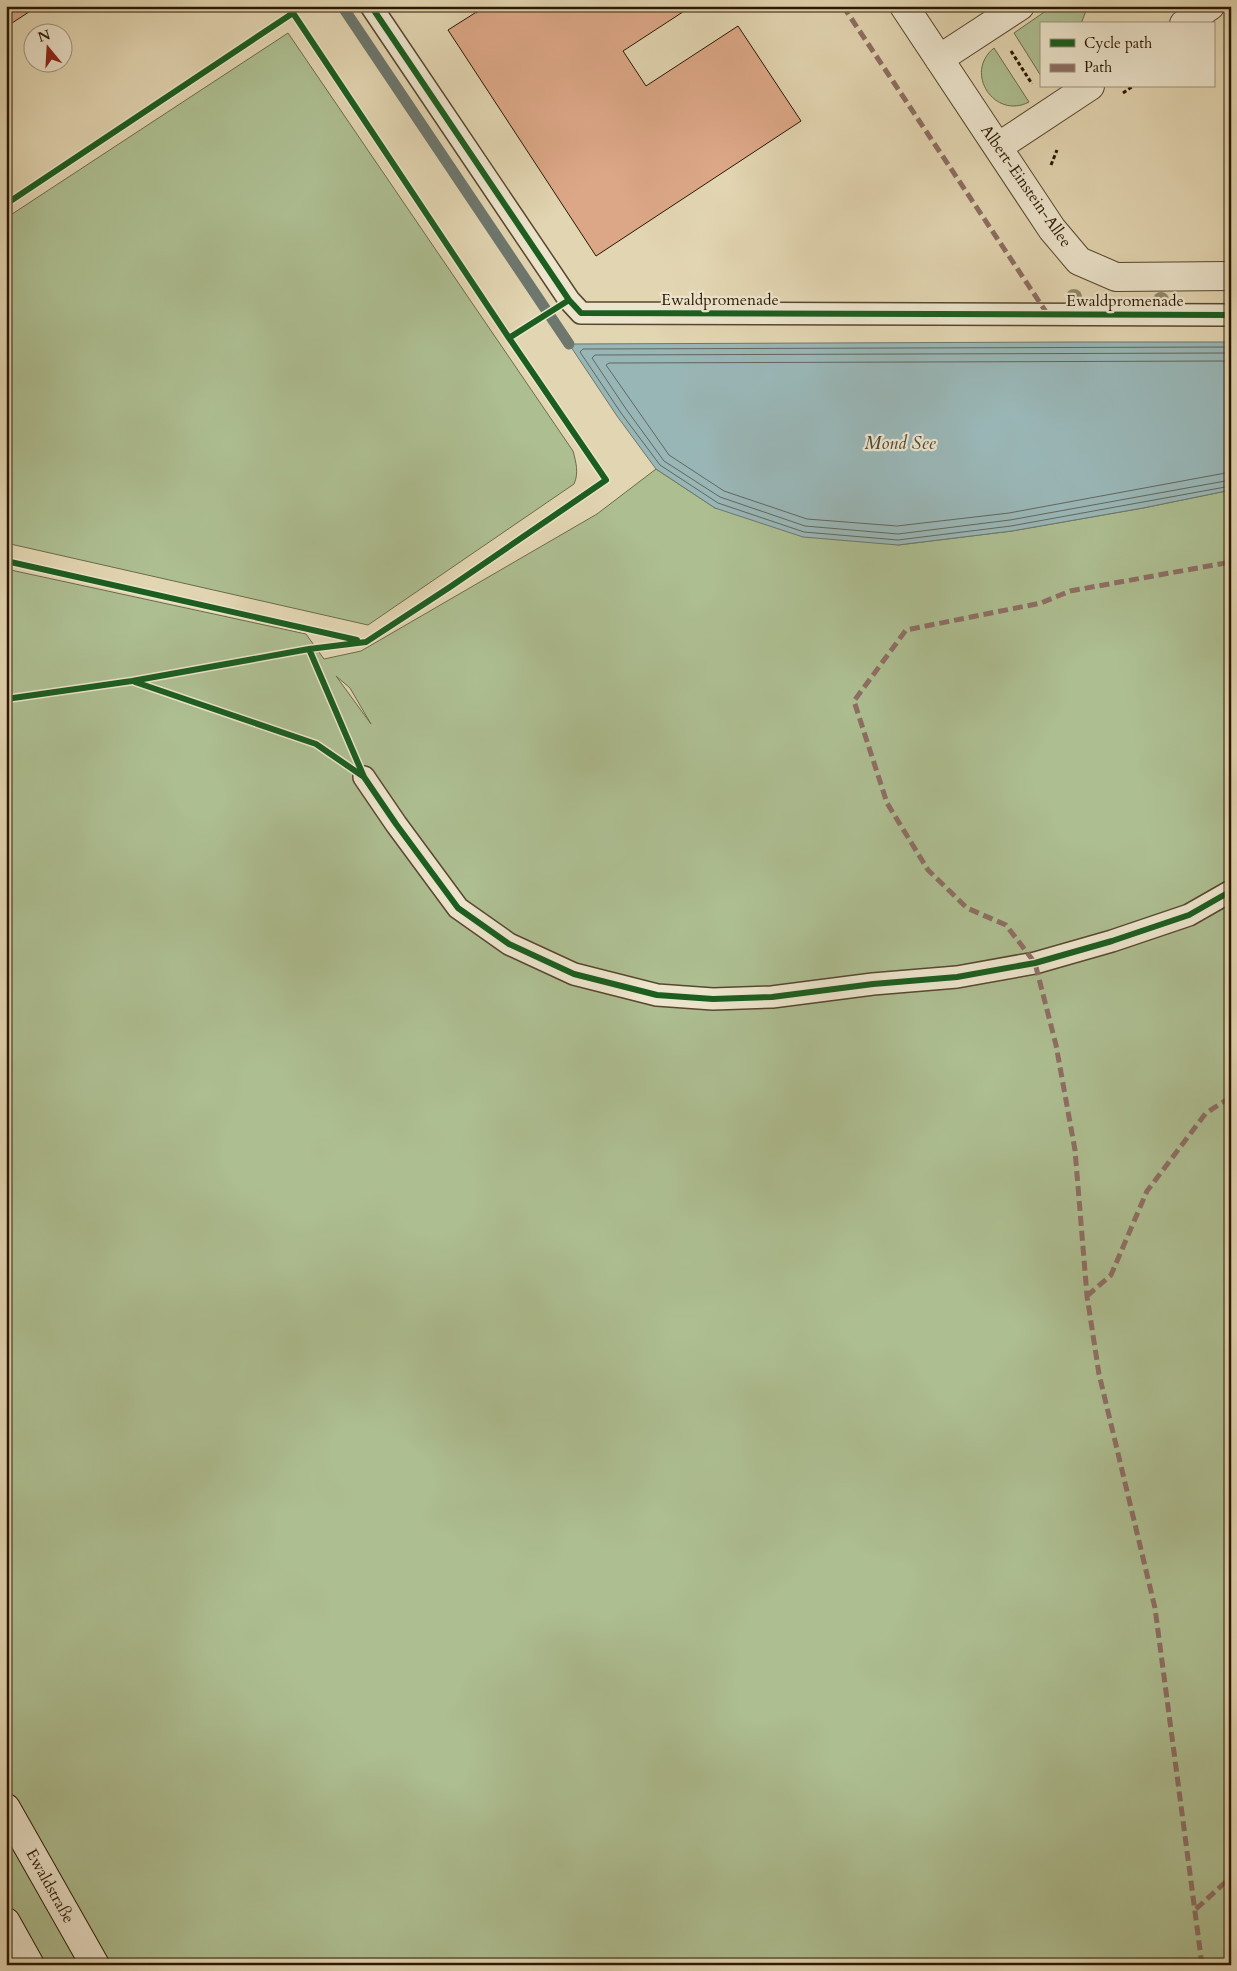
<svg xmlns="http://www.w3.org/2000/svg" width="1237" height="1971" viewBox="0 0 1237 1971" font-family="Cardo,serif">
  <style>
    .green { fill: #adbe91; stroke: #6c6b4a; fill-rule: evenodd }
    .water { fill: #99b6b6; stroke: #6d776e }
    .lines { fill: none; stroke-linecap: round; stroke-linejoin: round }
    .shore { stroke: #62675c; stroke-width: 1 }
    .stream { stroke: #6d776e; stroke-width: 11 }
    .building { fill: #dca787; stroke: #2a1802 }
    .service-casing { stroke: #58472e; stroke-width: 24 }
    .minor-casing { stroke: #58472e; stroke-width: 30 }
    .secondary-casing { stroke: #2a1802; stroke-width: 30 }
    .path { stroke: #2a1802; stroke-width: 3; stroke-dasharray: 4 2.5; stroke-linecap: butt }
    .service { stroke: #ece4cc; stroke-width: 21 }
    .minor { stroke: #ece4cc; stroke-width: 28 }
    .secondary { stroke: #ece4cc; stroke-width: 28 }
    .quiet { stroke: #8d6e63; stroke-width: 5; stroke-dasharray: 10 5; stroke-linecap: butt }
    .cycleway-casing { stroke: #ece4cc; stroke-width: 9 }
    .cycleway { stroke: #1b5e20; stroke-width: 6 }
    .tree { fill: #928968 }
    .labels { text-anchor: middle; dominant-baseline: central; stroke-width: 4.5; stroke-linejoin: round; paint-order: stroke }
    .street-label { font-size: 16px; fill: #2a1802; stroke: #ece4cc }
    .water-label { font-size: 18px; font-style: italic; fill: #4b4738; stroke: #ece4cc }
  </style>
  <rect width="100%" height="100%" fill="#e2d5b1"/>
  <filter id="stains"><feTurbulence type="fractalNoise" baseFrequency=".004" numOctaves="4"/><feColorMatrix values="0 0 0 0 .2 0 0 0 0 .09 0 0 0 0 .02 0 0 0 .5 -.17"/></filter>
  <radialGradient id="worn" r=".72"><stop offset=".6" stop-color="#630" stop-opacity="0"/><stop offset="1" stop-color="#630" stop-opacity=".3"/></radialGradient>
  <path class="green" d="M 1053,6 L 1085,6 L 1087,8 L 1081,24 L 1041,24 L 1041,76 L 1014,33 Z
    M 288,33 L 573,451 C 576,462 579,473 574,484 L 368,625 L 6,543 L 6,218 Z
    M 994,48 L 1029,102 C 995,120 963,73 994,48 Z
    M 656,469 L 715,508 L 898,545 L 1012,531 L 1143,508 L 1231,490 L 1231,1965 L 6,1965 L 6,569 L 306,634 L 324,659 L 361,651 L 597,514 ZM 336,676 L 350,688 L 371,724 Z"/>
  <path class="water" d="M 1075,342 L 1231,342 L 1231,490 L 1143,508 L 1012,531 L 898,545 L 803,537 L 715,508 L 656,469 L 617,416 L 569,344 Z"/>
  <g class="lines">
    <path class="shore" d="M 1231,347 L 583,349 L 580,352 L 621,413 L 660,465 L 718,503 L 804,532 L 898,540 L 1011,526 L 1231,486
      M 1231,353 L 595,355 L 592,358 L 626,409 L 664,461 L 720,497 L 805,526 L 898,534 L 1010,520 L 1231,480
      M 1231,361 L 609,363 L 606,365 L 669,455 L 724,491 L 807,519 L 897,526 L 1009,513 L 1231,472"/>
    <path class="stream" d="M 342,6 L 569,344"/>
  </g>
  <path class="building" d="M 6,6 L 38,6 L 6,27 Z
    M 472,6 L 486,6 L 476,13 Z
    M 486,6 L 692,6 L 623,51 L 646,86 L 738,26 L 801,121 L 596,256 L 448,30 Z"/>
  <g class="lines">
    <defs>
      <path id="service" d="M 371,6 L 569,300 L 581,313 L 1231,315
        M 364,777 L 396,824 L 458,908 L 509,944 L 574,974 L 657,995 L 713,999 L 772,997 L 873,984 L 957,977 L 1035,963 L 1112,941 L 1189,915 L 1231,891"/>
      <path id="minor" d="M 904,6 L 1052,229 L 1079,261 L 1116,277 L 1231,276
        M 1184,24 L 1210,6
        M 939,59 L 1020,6
        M 998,147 L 1090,86"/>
      <path id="secondary" d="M 6,1808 L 95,1965
        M 6,1922 L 30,1965"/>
    </defs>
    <use href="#service" class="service-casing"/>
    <use href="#minor" class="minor-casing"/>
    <use href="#secondary" class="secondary-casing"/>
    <path class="path" d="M 1011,51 L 1032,84
      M 1123,93 L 1133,86
      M 1051,165 L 1057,150"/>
    <use href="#service" class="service"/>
    <use href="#minor" class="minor"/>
    <use href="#secondary" class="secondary"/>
    <path class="quiet" d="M 843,6 L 1048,315
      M 1087,1296 L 1111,1275 L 1147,1191 L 1206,1113 L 1231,1097
      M 1196,1909 L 1231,1877
      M 1202,1965 L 1155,1608 L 1099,1374 L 1087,1296 L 1075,1150 L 1056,1045 L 1035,963 L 1006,925 L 967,908 L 928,870 L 887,803 L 854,701 L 906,630 L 1041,603 L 1070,591 L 1231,562"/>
    <defs>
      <path id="cycleway" d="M 371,6 L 569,300 L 581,313 L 1231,315
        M 6,204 L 293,13 L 509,338 L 606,480 L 450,587 L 366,642 L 309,649 L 132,681 L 6,699
        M 509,338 L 569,300
        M 6,561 L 357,640
        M 309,649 L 364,777 L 396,824 L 458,908 L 509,944 L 574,974 L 657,995 L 713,999 L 772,997 L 873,984 L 957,977 L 1035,963 L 1112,941 L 1189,915 L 1231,891
        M 135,682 L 316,744 L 364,777"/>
    </defs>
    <use href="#cycleway" class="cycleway-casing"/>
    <use href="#cycleway" class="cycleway"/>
  </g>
  <g class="tree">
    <circle cx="1074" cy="297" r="8"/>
    <circle cx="1161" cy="300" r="8"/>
  </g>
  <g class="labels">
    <g class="street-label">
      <text transform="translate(1026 186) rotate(55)">Albert-Einstein-Allee</text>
      <text x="720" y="300">Ewaldpromenade</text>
      <text x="1125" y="301">Ewaldpromenade</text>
      <text transform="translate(50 1886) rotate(61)">Ewaldstraße</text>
    </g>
    <g class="water-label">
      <text x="900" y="443">Mond See</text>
    </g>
  </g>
  <rect width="1237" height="1971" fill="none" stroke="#e2d5b1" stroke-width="25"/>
  <rect x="8" y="8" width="1222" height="1956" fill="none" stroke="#2a1802" stroke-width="2.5"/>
  <rect x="12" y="12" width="1212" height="1946" fill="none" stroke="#2a1802"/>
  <rect x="1040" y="22" width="175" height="65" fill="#ece4cc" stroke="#9e927b"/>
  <rect x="1050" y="39" width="25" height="8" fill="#1b5e20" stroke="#9e927b"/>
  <text x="1084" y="48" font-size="15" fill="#2a1802">Cycle path</text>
  <rect x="1050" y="64" width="25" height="8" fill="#8d6e63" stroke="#9e927b"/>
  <text x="1084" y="72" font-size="15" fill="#2a1802">Path</text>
  <g transform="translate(48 48) rotate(342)"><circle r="24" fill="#ece4cc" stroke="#9e927b"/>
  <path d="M0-4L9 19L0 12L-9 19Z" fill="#8f2418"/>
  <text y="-8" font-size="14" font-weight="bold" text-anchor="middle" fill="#2a1802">N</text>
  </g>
  <rect width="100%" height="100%" filter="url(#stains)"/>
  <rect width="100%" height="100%" fill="url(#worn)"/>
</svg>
